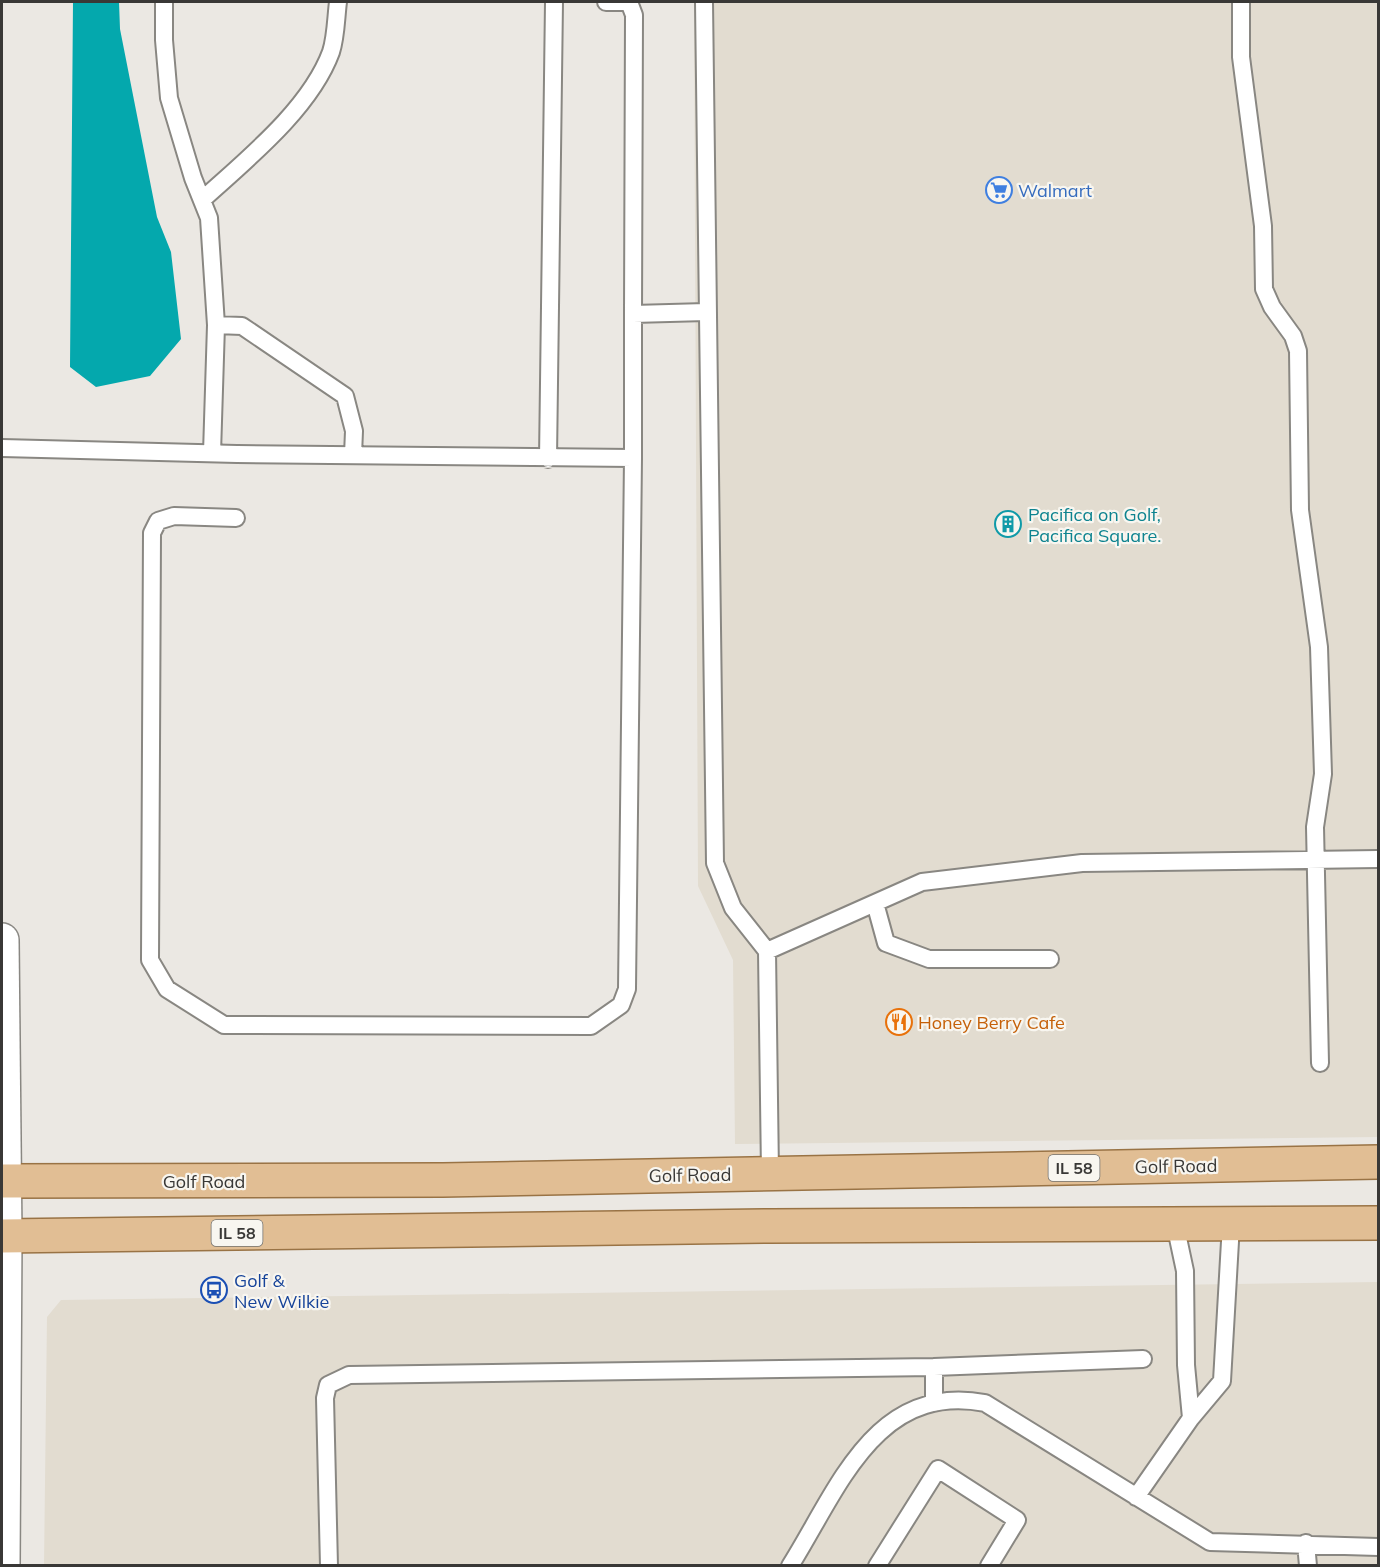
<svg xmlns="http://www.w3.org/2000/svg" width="1380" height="1567" viewBox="0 0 1380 1567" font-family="Mulish,sans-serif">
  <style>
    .built { fill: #e2dcd0 }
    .water { fill: #04a8ad }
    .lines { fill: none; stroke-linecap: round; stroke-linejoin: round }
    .lane-casing { stroke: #898782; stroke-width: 20 }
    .street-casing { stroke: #898782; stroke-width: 36 }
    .secondary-casing { stroke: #898782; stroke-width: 36 }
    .primary-casing { stroke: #997345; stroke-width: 36 }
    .lane { stroke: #fff; stroke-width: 16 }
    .street { stroke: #fff; stroke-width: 33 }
    .secondary { stroke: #fff; stroke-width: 33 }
    .primary { stroke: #e1be94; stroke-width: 33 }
    .labels { text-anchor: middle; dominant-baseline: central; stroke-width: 4.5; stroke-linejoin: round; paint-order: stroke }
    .shield { fill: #f8f6f0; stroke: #72716e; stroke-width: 1.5 }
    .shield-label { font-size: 16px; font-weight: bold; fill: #393836 }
    .shop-label { font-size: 18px; fill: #366cbe; stroke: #f8f6f0; text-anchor: start }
    .culture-label { font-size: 18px; fill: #0d838f; stroke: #f8f6f0; text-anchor: start }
    .food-label { font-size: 18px; fill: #c56008; stroke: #f8f6f0; text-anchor: start }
    .street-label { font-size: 18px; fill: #393836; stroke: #f8f6f0 }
    .transit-label { font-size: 18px; fill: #164399; stroke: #f8f6f0; text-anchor: start }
  </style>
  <rect width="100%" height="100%" fill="#ebe8e3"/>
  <path class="built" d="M 694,2 L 1378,2 L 1378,1137 L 735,1144 L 733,960 L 698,886 Z
    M 1378,1282 L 1378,1565 L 44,1566 L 47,1317 L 61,1300 Z"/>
  <path class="water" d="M 73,2 L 119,2 L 120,29 L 157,217 L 171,252 L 181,339 L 150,376 L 96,387 L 70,367 Z"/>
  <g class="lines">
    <defs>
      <path id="lane" d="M 164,2 L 164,40 L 169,98 L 193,178 L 209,218 L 216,325
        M 606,2 L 629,2 L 634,15 L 633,314
        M 704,2 L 715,863 L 733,908 L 767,951 L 770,1173
        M 1241,2 L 1241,57 L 1263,226 L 1264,289 L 1272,307 L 1293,336 L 1298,351 L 1300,510 L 1319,647 L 1323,774 L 1315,827 L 1320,1063
        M 202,200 C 246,160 310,109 331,52 C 336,37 336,17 338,2
        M 2,448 L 237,454 L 633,458 L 633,314 L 706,312
        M 212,453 L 216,325 L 242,326 L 345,396 L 354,431 L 353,455
        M 548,459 L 554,2
        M 236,518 L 174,516 L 158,521 L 152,533 L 150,960 L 167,989 L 224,1025 L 591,1026 L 621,1005 L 627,989 L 633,458
        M 875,903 L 886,943 L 929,959 L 1050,959
        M 767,951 L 922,882 L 1082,863 L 1378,859
        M 1175,1224 L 1185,1271 L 1186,1365 L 1191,1418
        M 934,1367 L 1143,1359
        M 1136,1497 L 1191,1418 L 1222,1381 L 1231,1224
        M 1306,1543 L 1308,1566
        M 329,1566 L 325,1398 L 328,1385 L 349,1375 L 934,1367 L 934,1403
        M 790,1566 C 838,1490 875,1382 985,1403 L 1210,1542 L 1378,1547
        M 877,1566 L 938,1469 L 1017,1520 L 989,1566"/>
      <path id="street" d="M 3,1566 L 5,1236"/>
      <path id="secondary" d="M 2,940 L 5,1236"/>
      <path id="primary" d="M 2,1181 L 443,1180 L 1378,1162
        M 2,1236 L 771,1226 L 1378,1223"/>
    </defs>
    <use href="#lane" class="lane-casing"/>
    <use href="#street" class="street-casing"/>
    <use href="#secondary" class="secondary-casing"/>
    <use href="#primary" class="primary-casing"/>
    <use href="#lane" class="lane"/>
    <use href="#street" class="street"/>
    <use href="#secondary" class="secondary"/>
    <use href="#primary" class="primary"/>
  </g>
  <defs>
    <symbol id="supermarket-ring" viewBox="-11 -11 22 22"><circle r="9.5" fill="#f8f6f0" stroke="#3f7fe0" stroke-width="1.5"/><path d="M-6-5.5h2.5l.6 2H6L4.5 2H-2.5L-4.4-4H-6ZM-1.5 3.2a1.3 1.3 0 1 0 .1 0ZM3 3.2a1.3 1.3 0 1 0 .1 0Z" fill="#3f7fe0"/></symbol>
    <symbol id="building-ring" viewBox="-11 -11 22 22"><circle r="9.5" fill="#f8f6f0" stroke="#0f9aa8" stroke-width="1.5"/><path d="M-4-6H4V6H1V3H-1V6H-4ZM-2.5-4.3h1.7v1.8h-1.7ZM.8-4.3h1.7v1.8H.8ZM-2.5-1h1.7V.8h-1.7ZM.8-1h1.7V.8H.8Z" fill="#0f9aa8"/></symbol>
    <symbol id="restaurant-ring" viewBox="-11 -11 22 22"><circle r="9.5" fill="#f8f6f0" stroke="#e8710a" stroke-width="1.5"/><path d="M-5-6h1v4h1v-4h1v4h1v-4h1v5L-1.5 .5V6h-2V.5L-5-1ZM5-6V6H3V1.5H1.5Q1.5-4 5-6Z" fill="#e8710a"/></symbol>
    <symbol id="bus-ring" viewBox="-11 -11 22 22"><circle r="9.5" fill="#f8f6f0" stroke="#1a4fb4" stroke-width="1.5"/><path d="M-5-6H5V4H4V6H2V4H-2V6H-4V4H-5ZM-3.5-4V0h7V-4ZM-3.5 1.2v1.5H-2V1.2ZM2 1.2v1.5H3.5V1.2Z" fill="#1a4fb4"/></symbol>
  </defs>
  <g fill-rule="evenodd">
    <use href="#supermarket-ring" x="984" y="175" width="30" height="30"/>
    <use href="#building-ring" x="993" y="509" width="30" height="30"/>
    <use href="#restaurant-ring" x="884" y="1007" width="30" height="30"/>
    <use href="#bus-ring" x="199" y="1275" width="30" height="30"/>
  </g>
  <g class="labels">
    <g class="shield">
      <rect x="1048.5" y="1155" width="51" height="26" rx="4.5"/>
      <rect x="211.5" y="1220" width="51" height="26" rx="4.5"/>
    </g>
    <g class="shield-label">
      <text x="1074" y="1168">IL 58</text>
      <text x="237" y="1233">IL 58</text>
    </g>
    <g class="shop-label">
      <text x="1018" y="190">Walmart</text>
    </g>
    <g class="culture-label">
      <text x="1028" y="514">Pacifica on Golf,<tspan x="1028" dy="21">Pacifica Square.</tspan></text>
    </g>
    <g class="food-label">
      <text x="918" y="1022">Honey Berry Cafe</text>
    </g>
    <g class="street-label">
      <text transform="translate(1176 1166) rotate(-1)">Golf Road</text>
      <text transform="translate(690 1175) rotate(-1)">Golf Road</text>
      <text x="204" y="1181">Golf Road</text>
    </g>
    <g class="transit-label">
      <text x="234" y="1280">Golf &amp;<tspan x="234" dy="21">New Wilkie</tspan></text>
    </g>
  </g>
  <rect width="1380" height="1567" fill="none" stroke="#393836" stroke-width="6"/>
</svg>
